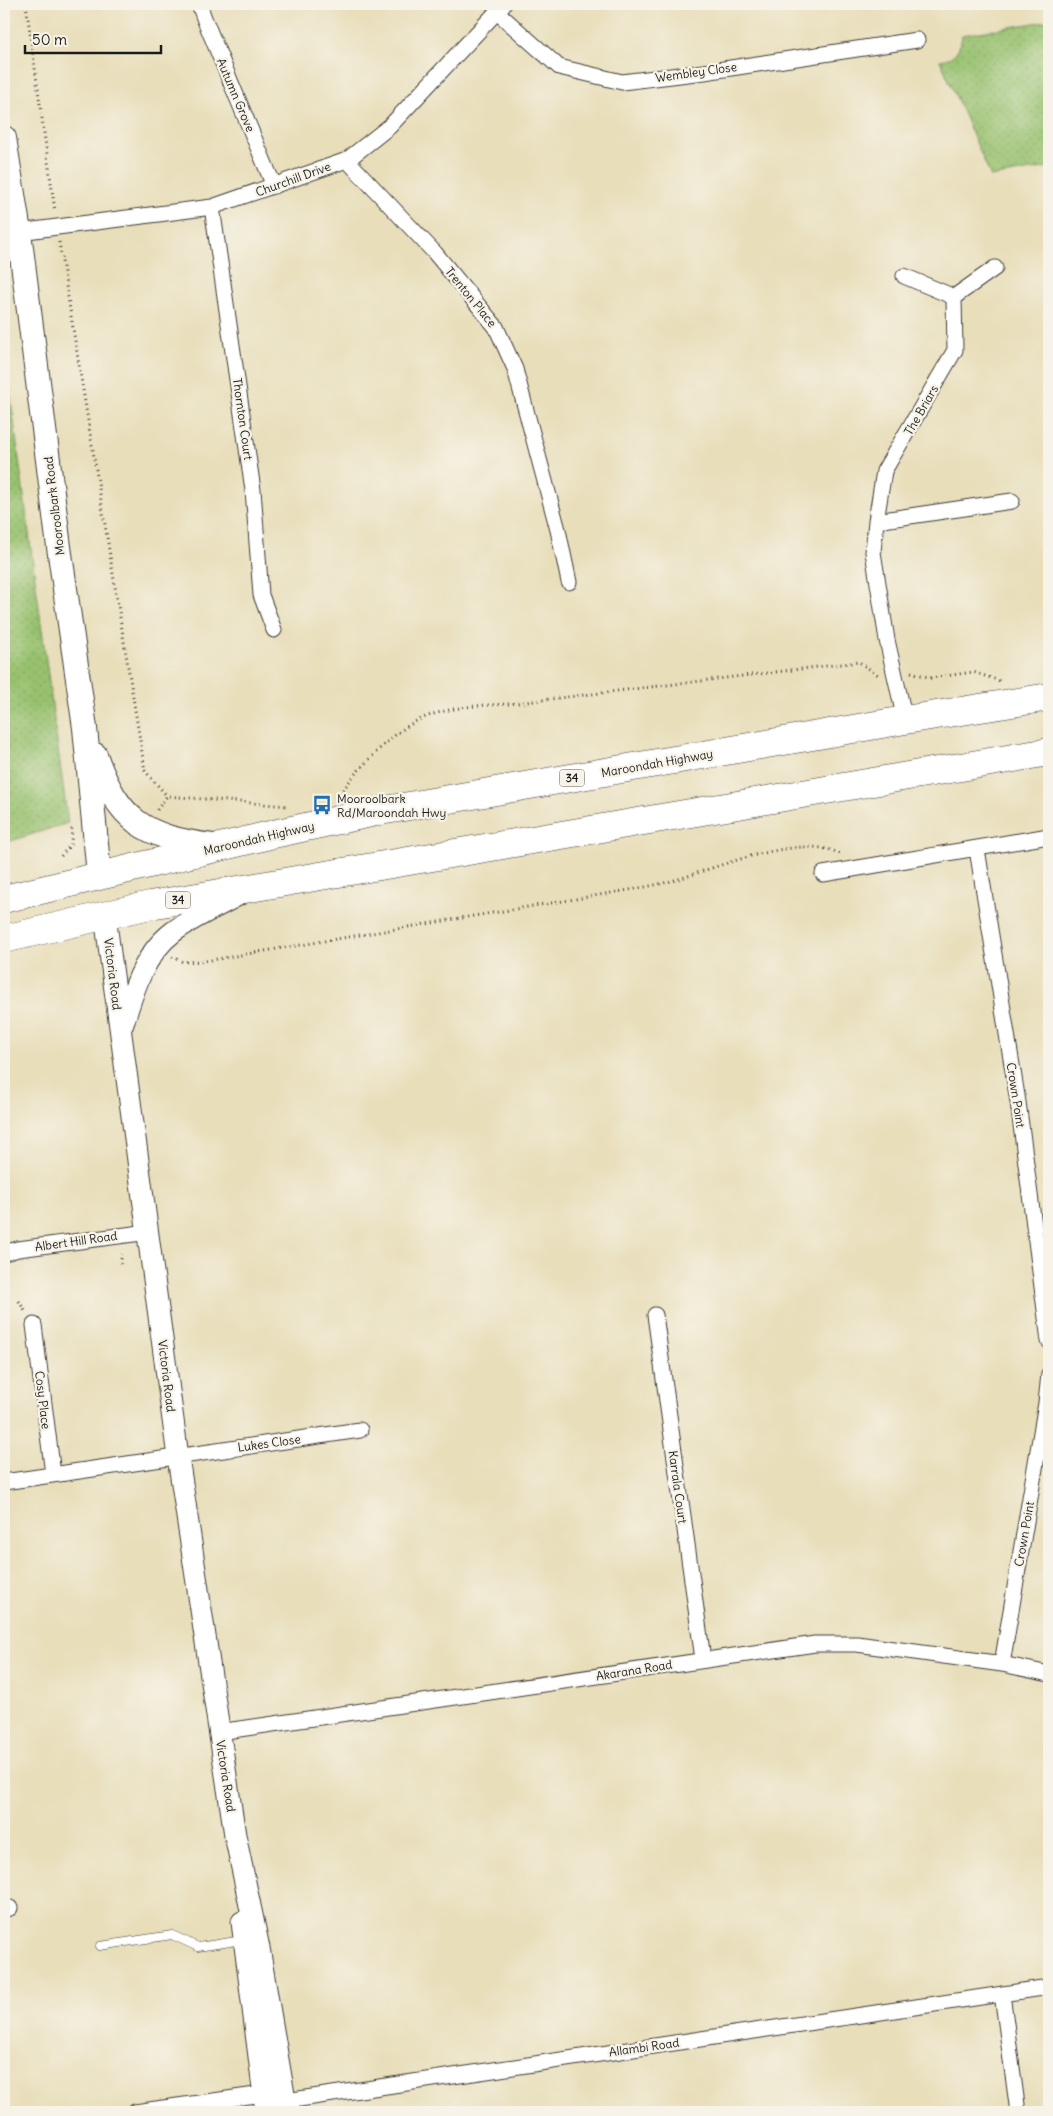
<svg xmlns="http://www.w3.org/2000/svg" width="1053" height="2116" viewBox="0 0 1053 2116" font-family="Delius,sans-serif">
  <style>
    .grass { fill: url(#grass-dots); stroke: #5a6e45 }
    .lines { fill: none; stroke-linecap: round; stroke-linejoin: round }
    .lane-casing { stroke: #3b3934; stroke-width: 9 }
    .street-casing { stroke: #3b3934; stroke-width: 17 }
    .secondary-casing { stroke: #3b3934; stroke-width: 23 }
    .primary-casing { stroke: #3b3934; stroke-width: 26 }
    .highway-casing { stroke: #3b3934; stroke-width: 29 }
    .path { stroke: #3b3934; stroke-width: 3; stroke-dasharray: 1 4; stroke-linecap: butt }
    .lane { stroke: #fff; stroke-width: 8 }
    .street { stroke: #fff; stroke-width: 15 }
    .secondary { stroke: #fff; stroke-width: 21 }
    .primary { stroke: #fff; stroke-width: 24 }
    .highway { stroke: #fff; stroke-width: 28 }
    .labels { text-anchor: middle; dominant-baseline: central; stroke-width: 4.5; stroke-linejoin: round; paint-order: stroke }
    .shield { fill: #f7f3e8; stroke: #5e5c59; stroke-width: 1 }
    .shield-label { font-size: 11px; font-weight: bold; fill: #1c1c1c }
    .street-label { font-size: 12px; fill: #1c1c1c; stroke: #f7f3e8 }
    .poi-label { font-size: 12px; fill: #1c1c1c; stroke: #f7f3e8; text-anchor: start }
  </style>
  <defs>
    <pattern id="grass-dots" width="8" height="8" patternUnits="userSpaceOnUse" patternTransform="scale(1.25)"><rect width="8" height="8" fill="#97c16e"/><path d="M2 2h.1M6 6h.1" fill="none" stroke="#82a55f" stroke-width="1.8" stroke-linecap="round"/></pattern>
  </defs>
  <rect width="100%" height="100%" fill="#f7f3e8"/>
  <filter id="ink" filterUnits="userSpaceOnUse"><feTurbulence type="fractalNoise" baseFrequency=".02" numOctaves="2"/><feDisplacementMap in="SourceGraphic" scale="10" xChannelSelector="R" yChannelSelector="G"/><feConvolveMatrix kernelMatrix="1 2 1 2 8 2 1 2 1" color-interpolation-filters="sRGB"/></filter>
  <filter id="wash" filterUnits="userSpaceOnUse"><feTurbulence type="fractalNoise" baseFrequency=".0096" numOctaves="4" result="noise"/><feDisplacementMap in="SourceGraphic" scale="20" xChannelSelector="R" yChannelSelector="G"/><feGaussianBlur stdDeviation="1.12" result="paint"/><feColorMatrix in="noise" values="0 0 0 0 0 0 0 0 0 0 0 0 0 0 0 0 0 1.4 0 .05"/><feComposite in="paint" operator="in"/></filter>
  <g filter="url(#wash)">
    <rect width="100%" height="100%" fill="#e8deba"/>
    <path class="grass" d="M 1046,21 L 1049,40 L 1049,167 L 991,177 L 940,60 C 955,59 961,48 962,35 Z
      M 4,348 L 68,823 L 4,843 Z"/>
  </g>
  <g filter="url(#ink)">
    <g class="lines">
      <defs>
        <path id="lane" d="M 100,1946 L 172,1935 L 198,1947 L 243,1940"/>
        <path id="street" d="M 199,4 L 204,18 L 274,186
          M 497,12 L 559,67 L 622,82 L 704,72 L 917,40
          M 347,160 L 435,253 L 496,327 L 515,369 L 558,530 L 569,582
          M 212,207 L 253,490 L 261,595 L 274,630
          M 19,232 L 212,207 L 347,160 L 390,126 L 504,4
          M 904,276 L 954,297 L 955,350 L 884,471 L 876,521 L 873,552 L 887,640 L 905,720
          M 954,297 L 995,268
          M 876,521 L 1012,501
          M 977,849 L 1018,1102 L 1049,1341
          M 823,874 L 1049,836
          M 4,1253 L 18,1249 L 149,1232
          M 655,1315 L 703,1659
          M 34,1325 L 53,1474
          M 4,1482 L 360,1430
          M 1002,1664 L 1046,1403 L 1049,1374
          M 219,1732 L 815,1644 L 857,1644 L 1002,1664 L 1049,1674
          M 4,1909 L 10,1908
          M 1002,1994 L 1018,2112
          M 286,2101 L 1049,1987
          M 135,2112 L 263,2094"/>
        <path id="secondary" d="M 105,916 L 178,1457 L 235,1835 L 259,1948 L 287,2112
          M 123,1024 C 133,991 144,954 173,932 C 193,917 219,906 240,894
          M 242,1922 L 266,2112"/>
        <path id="primary" d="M 4,138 L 19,232 L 59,547 L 85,728 L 99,875
          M 95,755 C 119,822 144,837 213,846"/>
        <path id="highway" d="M 4,899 L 278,833 L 380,811 L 905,720 L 1049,697
          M 4,939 L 150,905 L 1049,752"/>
      </defs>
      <use href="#lane" class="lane-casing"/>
      <use href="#street" class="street-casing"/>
      <use href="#secondary" class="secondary-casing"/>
      <use href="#primary" class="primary-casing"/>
      <use href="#highway" class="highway-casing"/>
      <path class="path" d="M 26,4 L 55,211
        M 59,242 L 145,771 L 167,796
        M 911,672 L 931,678 L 973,672 L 1000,681
        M 336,797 C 344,790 349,781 356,773 C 374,754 397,729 421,719 C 448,707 480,705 509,704 L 859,662 L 878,675
        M 157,810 L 167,796 L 288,806
        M 61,856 L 71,844 L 72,825
        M 172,957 L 183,962 L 205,961 L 623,891 C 640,888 658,885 675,880 C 716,868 803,831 842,855
        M 120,1264 L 122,1254
        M 19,1301 L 25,1311"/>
      <use href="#lane" class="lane"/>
      <use href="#street" class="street"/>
      <use href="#secondary" class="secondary"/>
      <use href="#primary" class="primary"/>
      <use href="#highway" class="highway"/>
    </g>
  </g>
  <defs>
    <symbol id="bus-bare" viewBox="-9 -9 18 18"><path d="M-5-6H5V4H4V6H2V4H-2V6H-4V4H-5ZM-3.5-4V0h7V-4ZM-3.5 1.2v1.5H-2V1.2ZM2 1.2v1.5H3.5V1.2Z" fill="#1f6fb2" stroke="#f7f3e8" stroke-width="2.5" paint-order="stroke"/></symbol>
  </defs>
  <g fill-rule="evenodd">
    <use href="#bus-bare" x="308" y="791" width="28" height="28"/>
  </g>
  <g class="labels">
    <g class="shield">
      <rect x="559.5" y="769.5" width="25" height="17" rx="4"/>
      <rect x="165.5" y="891.5" width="25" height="17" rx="4"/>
    </g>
    <g class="shield-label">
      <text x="572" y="778">34</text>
      <text x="178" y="900">34</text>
    </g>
    <g class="street-label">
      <text transform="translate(696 72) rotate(-8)">Wembley Close</text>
      <text transform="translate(236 95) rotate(67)">Autumn Grove</text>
      <text transform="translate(293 179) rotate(-20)">Churchill Drive</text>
      <text transform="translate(471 297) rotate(51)">Trenton Place</text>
      <text transform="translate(921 410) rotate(-60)">The Briars</text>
      <text transform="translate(243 419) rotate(82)">Thornton Court</text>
      <text transform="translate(54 506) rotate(-97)">Mooroolbark Road</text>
      <text transform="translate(657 763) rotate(-10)">Maroondah Highway</text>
      <text transform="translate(259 838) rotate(-13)">Maroondah Highway</text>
      <text transform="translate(113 974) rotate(83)">Victoria Road</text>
      <text transform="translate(1016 1095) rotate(81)">Crown Point</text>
      <text transform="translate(76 1241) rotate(-8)">Albert Hill Road</text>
      <text transform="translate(167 1376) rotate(83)">Victoria Road</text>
      <text transform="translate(43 1400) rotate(83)">Cosy Place</text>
      <text transform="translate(269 1443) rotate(-8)">Lukes Close</text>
      <text transform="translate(678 1487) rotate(82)">Karrala Court</text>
      <text transform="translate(1024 1534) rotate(-80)">Crown Point</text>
      <text transform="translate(634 1670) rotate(-9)">Akarana Road</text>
      <text transform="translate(226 1776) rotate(81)">Victoria Road</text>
      <text transform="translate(644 2047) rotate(-8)">Allambi Road</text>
    </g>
    <g class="poi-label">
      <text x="337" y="798">Mooroolbark<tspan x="337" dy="14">Rd/Maroondah Hwy</tspan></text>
    </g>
  </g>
  <rect width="1053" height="2116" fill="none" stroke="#f7f3e8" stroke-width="20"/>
  <path d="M25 45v8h136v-8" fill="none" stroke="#1c1c1c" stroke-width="2.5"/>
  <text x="32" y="45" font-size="15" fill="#1c1c1c" stroke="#f7f3e8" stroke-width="4" paint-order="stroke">50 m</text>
</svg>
